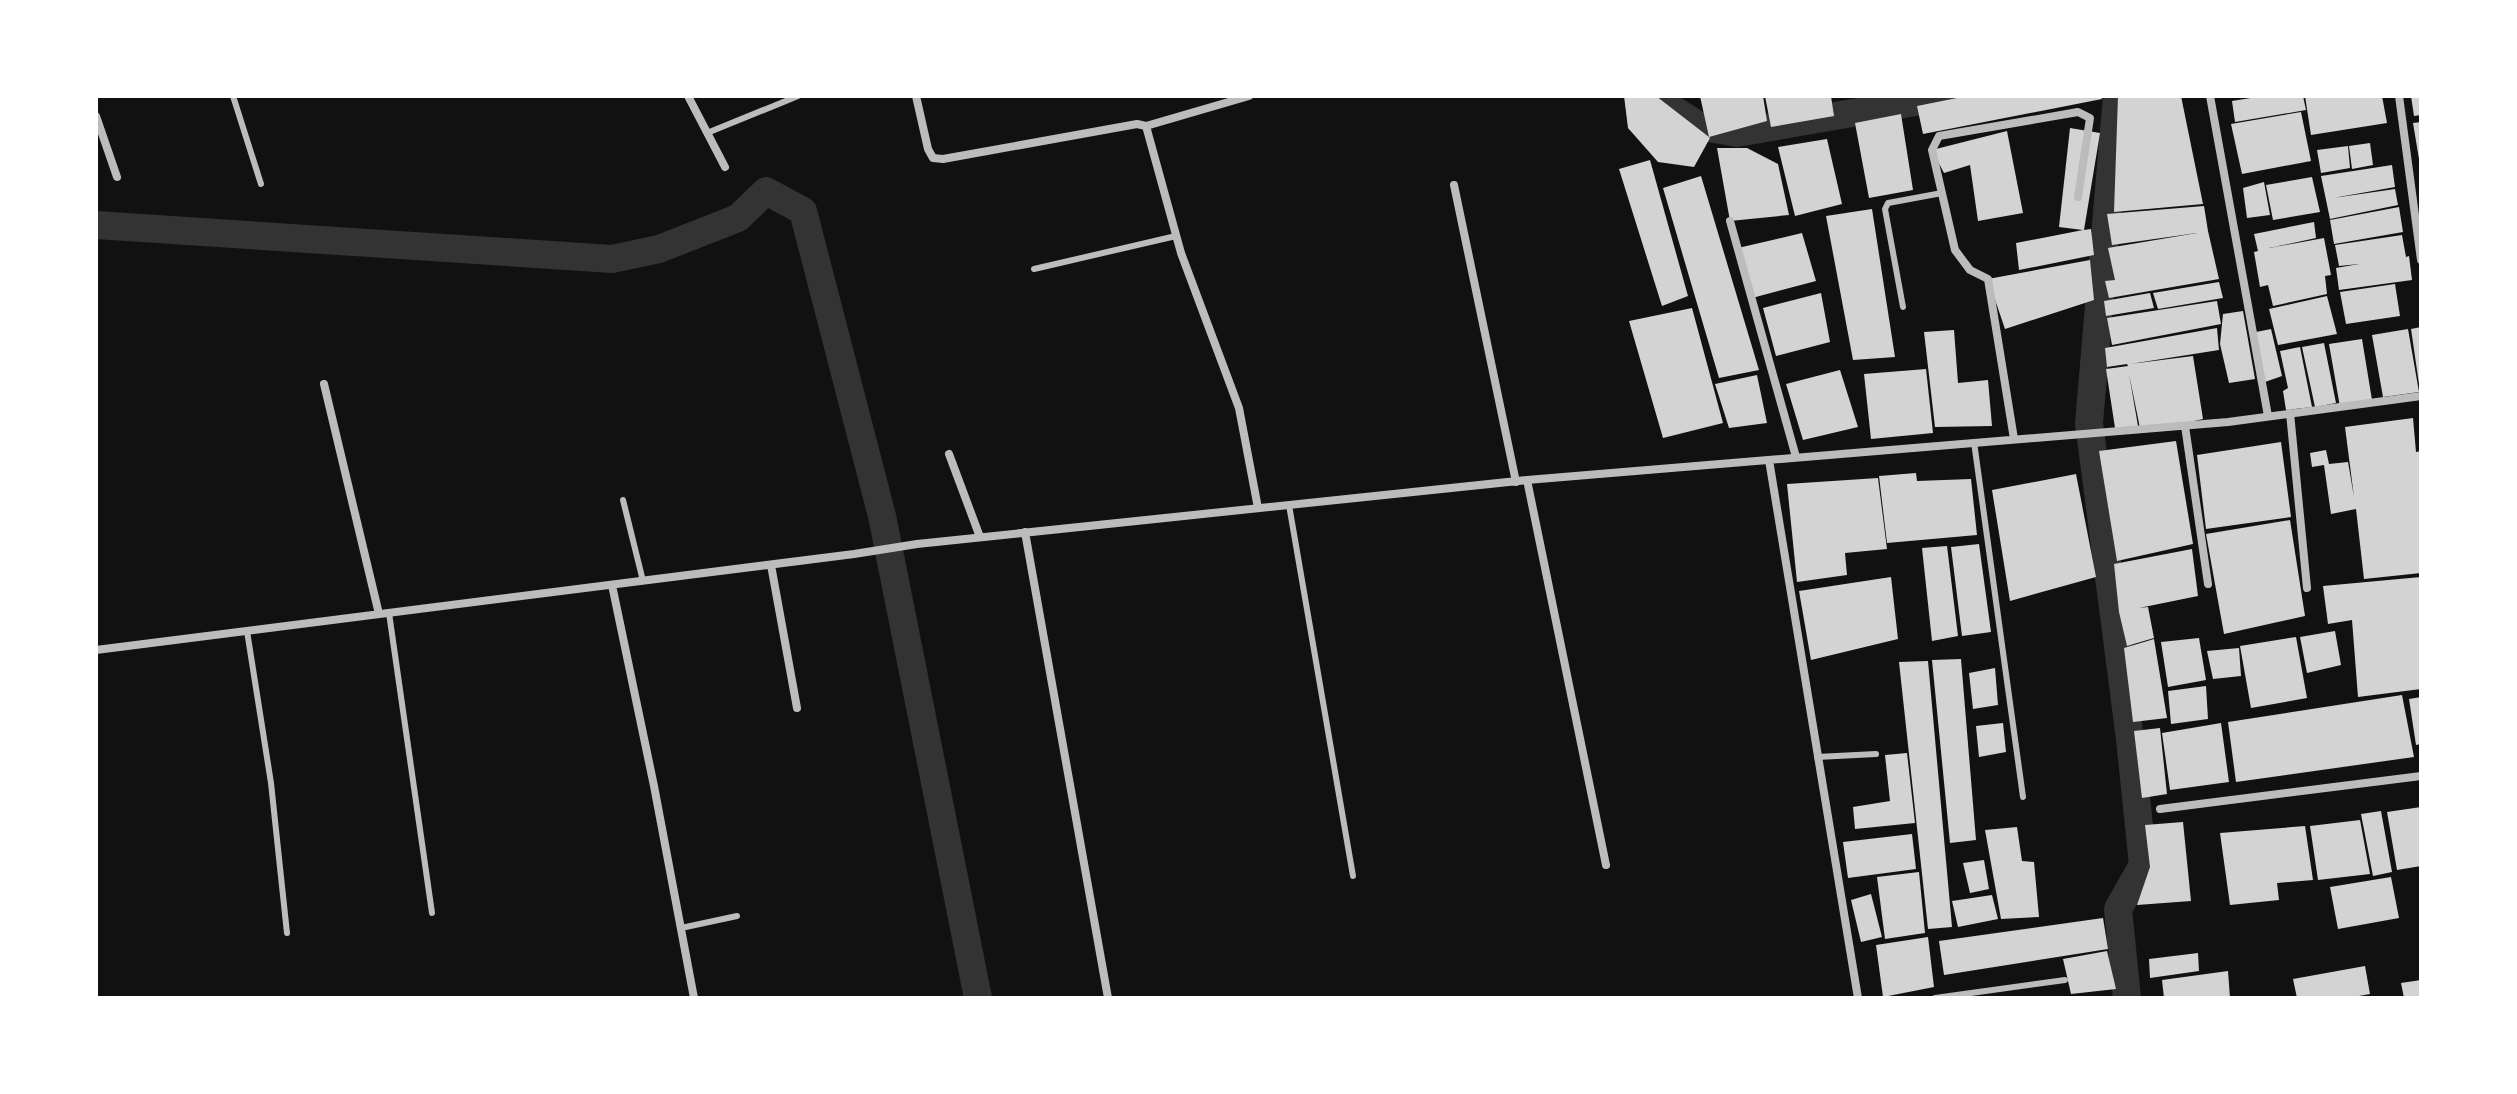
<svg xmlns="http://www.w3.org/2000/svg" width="2517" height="1094" viewBox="0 0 2517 1094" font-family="Rubik,sans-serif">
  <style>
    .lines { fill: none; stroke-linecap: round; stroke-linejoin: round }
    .canal { stroke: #333; stroke-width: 28 }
    .building { fill: #d3d3d3 }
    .service { stroke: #bcbcbc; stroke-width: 6 }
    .minor { stroke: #bcbcbc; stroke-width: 8 }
  </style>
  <rect width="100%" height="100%" fill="#111"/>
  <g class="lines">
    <path class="canal" d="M 1660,96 L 1665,104 L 1699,126 L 1737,133 L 1950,96
      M 2117,96 L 2089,423 L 2130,739 L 2143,865 L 2118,909 L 2127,998
      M 96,225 L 612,259 L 659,249 L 738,218 L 766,191 L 803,211 L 882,516 L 978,998"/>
  </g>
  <path class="building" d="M 1624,96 L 1656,96 L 1709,137 L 1700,96 L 1763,96 L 1767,121 L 1709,137 L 1710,138 L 1694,167 L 1658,162 L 1628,128 Z
    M 1765,96 L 1831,96 L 1834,116 L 1771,127 Z
    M 1967,96 L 2101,96 L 2102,99 L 1923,134 L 1917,106 Z
    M 2118,96 L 2181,96 L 2203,204 L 2114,212 Z
    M 2263,96 L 2303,96 L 2306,110 L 2235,122 L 2232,101 Z
    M 2305,96 L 2382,96 L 2387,123 L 2311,135 Z
    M 2411,96 L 2421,96 L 2421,115 L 2414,116 Z
    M 2301,112 L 2311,161 L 2242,174 L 2231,124 Z
    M 1901,114 L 1913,190 L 1869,198 L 1855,123 Z
    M 2421,122 L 2421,158 L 2419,159 L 2413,123 Z
    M 2070,128 L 2100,133 L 2084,230 L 2091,229 L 2094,255 L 2019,270 L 2016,243 L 2083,230 L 2059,227 Z
    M 2007,131 L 2023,213 L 1978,221 L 1970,165 L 1944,173 L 1932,150 Z
    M 1827,139 L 1842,204 L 1795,216 L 1778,147 Z
    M 2370,143 L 2373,165 L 2352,169 L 2349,146 Z
    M 2348,146 L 2350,168 L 2321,173 L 2317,150 Z
    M 1717,148 L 1747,148 L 1778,164 L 1789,215 L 1730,221 Z
    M 1650,160 L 1688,296 L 1662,306 L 1619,169 Z
    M 2392,165 L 2395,187 L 2333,198 L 2395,189 L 2398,205 L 2330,219 L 2321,176 Z
    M 1701,176 L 1759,370 L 1719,378 L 1663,188 Z
    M 2312,177 L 2320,212 L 2273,220 L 2266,185 Z
    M 2264,182 L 2270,215 L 2247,218 L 2243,188 Z
    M 2204,206 L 2208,231 L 2219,279 L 2109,298 L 2105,281 L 2115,280 L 2108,248 L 2197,233 L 2112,245 L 2107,214 Z
    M 2399,207 L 2403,232 L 2334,244 L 2330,220 Z
    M 1872,209 L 1895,357 L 1853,360 L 1826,216 Z
    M 2314,222 L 2316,238 L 2269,248 L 2324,238 L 2331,275 L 2325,276 L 2327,294 L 2273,306 L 2268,285 L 2260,287 L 2254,252 L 2258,251 L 2254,234 Z
    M 1802,233 L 1816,281 L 1752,298 L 1738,248 Z
    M 2402,235 L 2406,257 L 2409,256 L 2412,280 L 2339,290 L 2336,268 L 2359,264 L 2339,266 L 2335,245 Z
    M 2090,260 L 2094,300 L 2005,329 L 1988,279 Z
    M 2219,282 L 2223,298 L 2158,309 L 2153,293 Z
    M 2395,284 L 2400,316 L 2346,324 L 2340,292 Z
    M 1821,293 L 1830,342 L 1776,356 L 1763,308 Z
    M 2150,293 L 2154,308 L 2106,316 L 2104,301 Z
    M 2327,296 L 2337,334 L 2278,345 L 2269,309 Z
    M 2217,301 L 2221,324 L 2112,345 L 2107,318 Z
    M 1692,308 L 1723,423 L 1663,438 L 1629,321 Z
    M 2243,311 L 2255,379 L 2229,383 L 2220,344 L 2223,314 Z
    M 2421,327 L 2421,384 L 2419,384 L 2411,329 Z
    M 2217,328 L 2219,350 L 2130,364 L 2193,356 L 2203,419 L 2141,433 L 2129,374 L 2138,426 L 2115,428 L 2106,369 L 2128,366 L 2127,364 L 2107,367 L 2105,348 Z
    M 2271,329 L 2282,376 L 2265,382 L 2256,332 Z
    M 2408,329 L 2419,392 L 2383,397 L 2372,335 Z
    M 1954,330 L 1958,383 L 1988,380 L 1992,426 L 1935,427 L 1924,332 Z
    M 2362,339 L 2372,400 L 2340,407 L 2329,344 Z
    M 2324,343 L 2336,403 L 2315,407 L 2302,347 Z
    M 2300,347 L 2312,407 L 2286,410 L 2283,391 L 2288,388 L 2280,351 Z
    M 1926,369 L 1933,433 L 1871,439 L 1864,374 Z
    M 1840,370 L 1858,427 L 1803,440 L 1786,384 Z
    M 1757,375 L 1767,423 L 1729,428 L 1715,384 Z
    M 2413,418 L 2416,452 L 2421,451 L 2421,573 L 2364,579 L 2356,509 L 2331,514 L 2324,465 L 2312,467 L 2310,453 L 2326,450 L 2329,464 L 2348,462 L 2354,497 L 2345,427 Z
    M 2176,441 L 2193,544 L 2117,561 L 2099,451 Z
    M 2281,442 L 2291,517 L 2206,529 L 2197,455 Z
    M 1916,473 L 1917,481 L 1971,479 L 1977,535 L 1887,543 L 1879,476 Z
    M 2076,474 L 2096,577 L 2010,601 L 1992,490 Z
    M 1878,478 L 1887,549 L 1845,553 L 1847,575 L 1797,582 L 1787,484 Z
    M 2290,520 L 2305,616 L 2224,634 L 2206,534 Z
    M 1979,544 L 1991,632 L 1962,636 L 1951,547 Z
    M 1947,546 L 1958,636 L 1932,641 L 1922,548 Z
    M 2192,549 L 2198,596 L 2139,608 L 2148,607 L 2154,638 L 2127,646 L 2119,612 L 2114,564 Z
    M 1891,577 L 1898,639 L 1811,660 L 1799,591 Z
    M 2421,577 L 2421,689 L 2358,697 L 2352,620 L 2328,624 L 2323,586 Z
    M 2335,631 L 2341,665 L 2307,673 L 2300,637 Z
    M 2296,637 L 2307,698 L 2251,708 L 2240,646 Z
    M 2199,638 L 2206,680 L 2168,687 L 2161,642 Z
    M 2154,639 L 2167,718 L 2133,722 L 2124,648 Z
    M 2239,648 L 2241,676 L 2213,679 L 2207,651 Z
    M 1961,659 L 1976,840 L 1950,843 L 1932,660 Z
    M 1928,661 L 1952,927 L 1928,929 L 1899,662 Z
    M 1995,668 L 1998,705 L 1973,709 L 1969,673 Z
    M 2206,686 L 2208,719 L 2171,724 L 2168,691 Z
    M 2402,695 L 2414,757 L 2236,782 L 2228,722 Z
    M 2421,697 L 2421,744 L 2416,745 L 2409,699 Z
    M 2003,723 L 2006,752 L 1979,757 L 1976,726 Z
    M 2221,723 L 2229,782 L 2170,790 L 2162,733 Z
    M 2160,728 L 2167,794 L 2142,798 L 2134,731 Z
    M 1907,753 L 1915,823 L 1855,829 L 1853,807 L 1890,801 L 1885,755 Z
    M 2421,807 L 2421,866 L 2397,870 L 2387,812 Z
    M 2381,811 L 2392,872 L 2373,876 L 2361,814 Z
    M 2360,820 L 2370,874 L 2318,880 L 2310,826 Z
    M 2183,822 L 2191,901 L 2137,905 L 2150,867 L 2145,825 Z
    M 2305,826 L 2313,880 L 2277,883 L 2279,900 L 2230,905 L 2220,833 Z
    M 2017,827 L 2022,861 L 2034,862 L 2039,917 L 2001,919 L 1985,830 Z
    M 1912,834 L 1916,869 L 1848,878 L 1843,842 Z
    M 1984,860 L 1989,889 L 1970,893 L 1963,863 Z
    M 1919,872 L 1925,933 L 1885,939 L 1877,877 Z
    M 2391,877 L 2399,918 L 2338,929 L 2330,887 Z
    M 1871,894 L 1882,937 L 1861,942 L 1851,900 Z
    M 1992,895 L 1998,919 L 1958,927 L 1952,901 Z
    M 2103,918 L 2108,949 L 1944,975 L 1939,941 Z
    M 1928,937 L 1934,987 L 1883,997 L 1876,945 Z
    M 2107,951 L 2116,989 L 2071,994 L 2063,959 Z
    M 2198,953 L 2199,971 L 2150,978 L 2149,959 Z
    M 2365,966 L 2370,994 L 2348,998 L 2297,998 L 2293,979 Z
    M 2228,971 L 2230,998 L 2164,998 L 2162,980 Z
    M 2421,980 L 2421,998 L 2404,998 L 2401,983 Z"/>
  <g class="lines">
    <path class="service" d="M 233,96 L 261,184
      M 707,133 L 798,96
      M 1034,269 L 1176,236
      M 1903,307 L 1885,209 L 1888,203 L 1942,193
      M 1974,442 L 2023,797
      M 623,500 L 643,581
      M 1289,505 L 1353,876
      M 389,613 L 432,913
      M 247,631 L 271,783 L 287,933
      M 1817,757 L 1876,754
      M 681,928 L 737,916
      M 1935,998 L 2065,980"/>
    <path class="minor" d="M 688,96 L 725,167
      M 916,96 L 928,149 L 933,158 L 943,159 L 1137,124 L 1146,126 L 1249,96
      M 2210,96 L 2268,416
      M 2399,96 L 2421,260
      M 96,116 L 117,177
      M 1146,126 L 1181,253 L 1239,408 L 1258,508
      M 1454,185 L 1516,482
      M 1730,221 L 1796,457
      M 324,384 L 379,614
      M 2290,413 L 2307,588
      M 2185,426 L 2208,584
      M 2014,439 L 1988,279 L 1970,270 L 1955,250 L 1932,150 L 1939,136 L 2078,112 L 2090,118 L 2078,197
      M 949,454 L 980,537
      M 1769,460 L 1858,998
      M 1527,480 L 1606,865
      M 1025,532 L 1108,998
      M 771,565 L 797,708
      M 612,585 L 654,786 L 694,998
      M 96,650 L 854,554 L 917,544 L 1527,480 L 2228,422 L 2421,396
      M 2160,809 L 2421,776"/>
  </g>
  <rect width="2517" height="1094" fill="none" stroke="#ffffff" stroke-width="196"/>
</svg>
